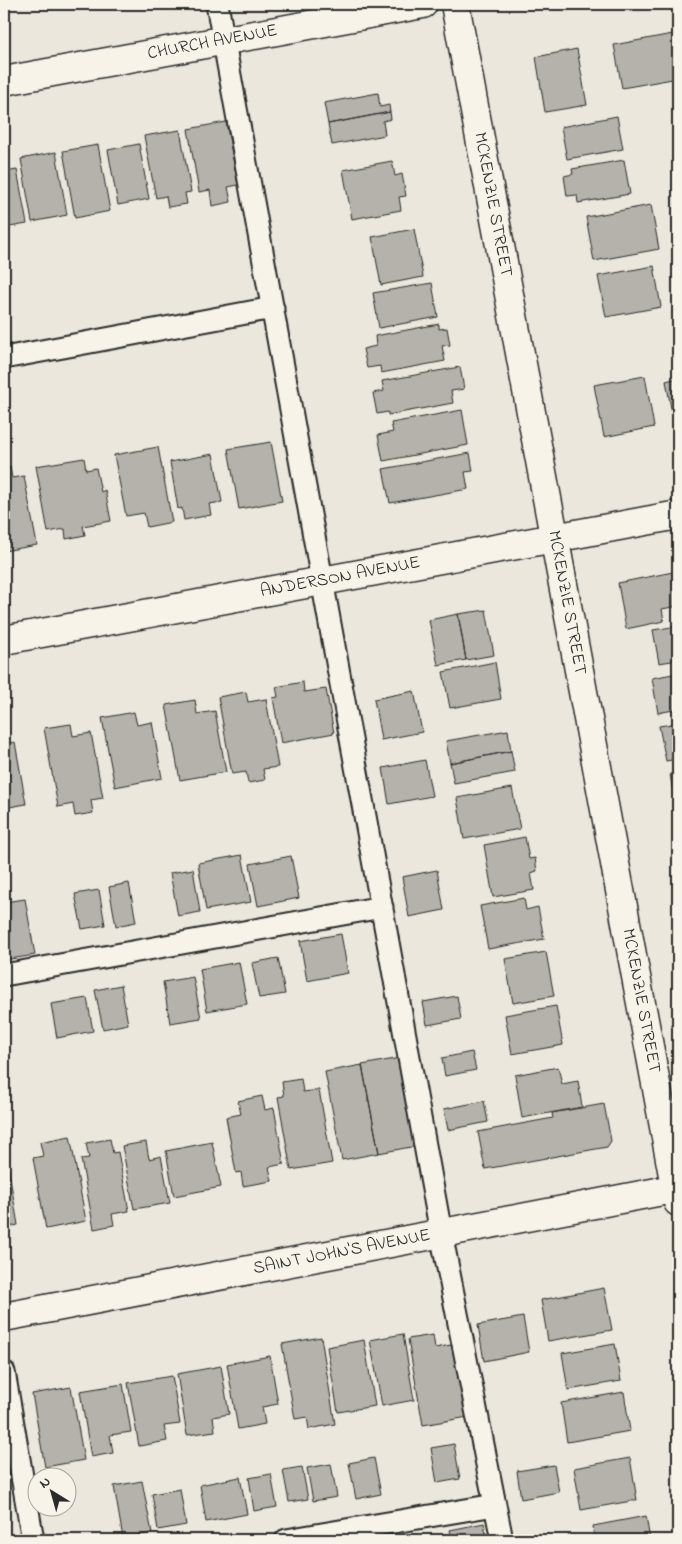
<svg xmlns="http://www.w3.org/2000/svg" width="682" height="1544" viewBox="0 0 682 1544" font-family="'Indie Flower',sans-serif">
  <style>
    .building { fill: #b5b2ab; stroke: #2b2b2b }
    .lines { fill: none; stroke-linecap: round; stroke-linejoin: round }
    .lane-casing { stroke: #2b2b2b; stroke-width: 25 }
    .street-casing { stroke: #2b2b2b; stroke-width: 31 }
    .lane { stroke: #f7f3e8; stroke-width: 21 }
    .street { stroke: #f7f3e8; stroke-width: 28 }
    .labels { text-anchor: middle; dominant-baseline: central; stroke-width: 4; stroke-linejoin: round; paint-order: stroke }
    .street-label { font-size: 18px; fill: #2b2b2b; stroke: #f7f3e8 }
  </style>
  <rect width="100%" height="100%" fill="#ebe7dd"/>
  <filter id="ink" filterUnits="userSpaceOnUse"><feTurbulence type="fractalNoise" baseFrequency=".02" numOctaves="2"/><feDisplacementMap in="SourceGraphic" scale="10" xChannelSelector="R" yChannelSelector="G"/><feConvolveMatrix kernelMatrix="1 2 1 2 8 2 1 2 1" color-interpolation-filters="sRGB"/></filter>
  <g filter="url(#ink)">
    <path class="building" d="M 678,33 L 678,78 L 622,88 L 614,45 Z
      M 577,49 L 587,105 L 545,112 L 536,57 Z
      M 378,93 L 380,107 L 389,105 L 390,112 L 328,124 L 324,103 Z
      M 390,112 L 391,119 L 383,121 L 385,135 L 332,145 L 328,124 Z
      M 617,116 L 623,149 L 567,159 L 561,127 Z
      M 226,122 L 238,185 L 228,187 L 231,202 L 212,206 L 210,190 L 199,192 L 188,129 Z
      M 180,130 L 191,192 L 185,193 L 187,204 L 168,207 L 166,196 L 156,198 L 144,136 Z
      M 139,144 L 149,199 L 118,205 L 108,150 Z
      M 98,145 L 110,211 L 75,218 L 63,151 Z
      M 56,152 L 67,215 L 32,222 L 21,159 Z
      M 624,160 L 630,194 L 578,203 L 577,195 L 567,196 L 564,176 L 573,174 L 572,169 Z
      M 392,161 L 395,176 L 402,174 L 406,196 L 399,197 L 401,210 L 352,219 L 343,170 Z
      M 4,165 L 5,172 L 17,170 L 27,224 L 4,228 Z
      M 651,205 L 659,249 L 594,261 L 586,217 Z
      M 414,229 L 423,277 L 381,285 L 372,237 Z
      M 654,266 L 661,307 L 606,317 L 598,276 Z
      M 432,283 L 438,317 L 379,328 L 373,293 Z
      M 439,324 L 439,329 L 447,328 L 450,345 L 442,346 L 445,361 L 381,373 L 380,366 L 367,368 L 363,349 L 376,346 L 375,336 Z
      M 460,367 L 464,389 L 451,391 L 453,403 L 388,415 L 388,412 L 377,414 L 373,393 L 384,391 L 382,381 Z
      M 645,376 L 654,427 L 604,437 L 594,385 Z
      M 678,378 L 678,441 L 677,441 L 666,381 Z
      M 462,410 L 468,445 L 383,461 L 378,435 L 393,432 L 391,423 Z
      M 271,442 L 282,501 L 239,509 L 228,449 Z
      M 158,447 L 172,522 L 147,527 L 144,513 L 126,516 L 114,455 Z
      M 470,453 L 473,471 L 465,472 L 468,489 L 390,503 L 383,469 Z
      M 213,454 L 222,502 L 209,504 L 211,515 L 184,520 L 182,508 L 178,509 L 170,462 Z
      M 84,458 L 86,470 L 96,468 L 101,492 L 105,490 L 111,521 L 83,526 L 85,535 L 66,539 L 65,529 L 48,532 L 36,466 Z
      M 10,467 L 12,478 L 24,476 L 37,545 L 4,551 L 4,468 Z
      M 678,571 L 678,606 L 662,609 L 664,621 L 626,629 L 618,583 Z
      M 486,610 L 494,655 L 466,660 L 458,614 Z
      M 458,614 L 466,660 L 438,665 L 429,620 Z
      M 678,626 L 678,660 L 659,663 L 653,630 Z
      M 495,662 L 501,699 L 450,708 L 443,672 Z
      M 678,673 L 678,709 L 658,713 L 652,678 Z
      M 303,682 L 304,692 L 326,689 L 334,733 L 281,743 L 273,698 L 278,697 L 276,687 Z
      M 414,691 L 422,732 L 381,740 L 374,699 Z
      M 246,692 L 248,702 L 266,699 L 278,767 L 263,769 L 265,780 L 248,783 L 246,772 L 232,774 L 218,697 Z
      M 195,700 L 197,714 L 215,711 L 226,772 L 180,780 L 166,705 Z
      M 134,712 L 137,725 L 152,722 L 162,778 L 115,787 L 102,718 Z
      M 678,723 L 678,759 L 666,761 L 659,726 Z
      M 71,724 L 73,736 L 91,733 L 103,798 L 91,800 L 93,813 L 75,816 L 73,804 L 58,807 L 44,728 Z
      M 508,730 L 511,751 L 450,763 L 446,741 Z
      M 15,742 L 26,804 L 4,808 L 4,744 Z
      M 511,751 L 515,772 L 454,783 L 450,763 Z
      M 425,760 L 432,796 L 389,804 L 383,768 Z
      M 678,772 L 678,811 L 676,811 L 670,774 Z
      M 512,788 L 520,829 L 464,839 L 457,798 Z
      M 525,837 L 529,859 L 535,858 L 537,871 L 531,873 L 534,890 L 493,897 L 484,845 Z
      M 242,855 L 251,902 L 206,910 L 198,863 Z
      M 291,856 L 299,898 L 258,906 L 250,864 Z
      M 193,869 L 200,912 L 178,916 L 170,873 Z
      M 437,870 L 444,910 L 409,917 L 402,877 Z
      M 129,883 L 136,922 L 116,926 L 109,887 Z
      M 99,890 L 105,925 L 82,929 L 75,894 Z
      M 524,898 L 526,910 L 538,907 L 544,939 L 488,949 L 480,906 Z
      M 25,899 L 35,955 L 4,960 L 4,902 Z
      M 341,934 L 348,973 L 307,981 L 300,941 Z
      M 546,952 L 554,996 L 513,1003 L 505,959 Z
      M 278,958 L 285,994 L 259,998 L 252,963 Z
      M 239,962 L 247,1004 L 207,1011 L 200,969 Z
      M 193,977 L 201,1018 L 170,1023 L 163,982 Z
      M 121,985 L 128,1024 L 103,1029 L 95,990 Z
      M 457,996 L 461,1019 L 427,1025 L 423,1002 Z
      M 87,998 L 93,1031 L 57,1038 L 51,1004 Z
      M 556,1006 L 563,1045 L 512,1054 L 505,1015 Z
      M 472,1052 L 476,1070 L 445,1076 L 442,1058 Z
      M 400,1058 L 416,1146 L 379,1153 L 362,1065 Z
      M 362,1065 L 379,1153 L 342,1160 L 325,1072 Z
      M 558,1067 L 562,1084 L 578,1081 L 582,1107 L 522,1118 L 515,1075 Z
      M 301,1079 L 303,1092 L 319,1090 L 332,1163 L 291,1170 L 278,1097 L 284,1096 L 282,1082 Z
      M 262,1096 L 265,1110 L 274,1108 L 284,1164 L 269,1167 L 272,1181 L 243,1186 L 241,1172 L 236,1173 L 226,1117 L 241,1114 L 238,1101 Z
      M 484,1101 L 488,1122 L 448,1130 L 444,1109 Z
      M 604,1104 L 611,1141 L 607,1147 L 485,1169 L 478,1132 L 553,1118 L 552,1113 Z
      M 70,1136 L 86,1221 L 46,1229 L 33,1158 L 43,1156 L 40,1142 Z
      M 110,1139 L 113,1153 L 118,1152 L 129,1211 L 112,1214 L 114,1225 L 94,1229 L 81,1159 L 89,1158 L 86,1143 Z
      M 146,1142 L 149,1159 L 161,1156 L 170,1203 L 134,1209 L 122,1146 Z
      M 212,1142 L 221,1187 L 174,1196 L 166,1151 Z
      M 7,1160 L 18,1225 L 4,1228 L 4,1161 Z
      M 604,1288 L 612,1330 L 548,1341 L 541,1300 Z
      M 523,1317 L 529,1352 L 484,1361 L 478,1325 Z
      M 403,1334 L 414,1400 L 382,1406 L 370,1340 Z
      M 433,1335 L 435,1348 L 456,1344 L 468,1417 L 423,1425 L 408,1339 Z
      M 321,1337 L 335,1424 L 309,1429 L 307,1417 L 295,1419 L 282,1344 Z
      M 364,1340 L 375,1406 L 338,1412 L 327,1347 Z
      M 615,1344 L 621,1381 L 568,1390 L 562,1353 Z
      M 270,1356 L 278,1404 L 262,1407 L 265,1424 L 238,1429 L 227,1364 Z
      M 221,1366 L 229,1414 L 213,1417 L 215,1431 L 187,1435 L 177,1374 Z
      M 172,1376 L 180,1424 L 164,1426 L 167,1441 L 139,1446 L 128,1383 Z
      M 123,1384 L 131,1432 L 110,1435 L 113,1453 L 91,1457 L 80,1391 Z
      M 71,1387 L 84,1460 L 45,1467 L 32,1394 Z
      M 624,1392 L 630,1431 L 567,1442 L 561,1403 Z
      M 454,1444 L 460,1479 L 437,1483 L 431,1448 Z
      M 374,1458 L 381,1494 L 356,1499 L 349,1463 Z
      M 630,1458 L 637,1500 L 581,1510 L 574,1468 Z
      M 331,1464 L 337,1497 L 313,1501 L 307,1468 Z
      M 554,1465 L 559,1492 L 521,1499 L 517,1471 Z
      M 302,1467 L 308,1499 L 289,1502 L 283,1470 Z
      M 271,1474 L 277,1507 L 254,1511 L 249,1478 Z
      M 240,1477 L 247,1514 L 206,1522 L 200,1485 Z
      M 142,1481 L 152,1533 L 123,1538 L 114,1486 Z
      M 180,1489 L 186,1525 L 158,1530 L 152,1494 Z
      M 646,1516 L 650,1540 L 595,1540 L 593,1526 Z
      M 484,1523 L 487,1540 L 452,1540 L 450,1530 Z"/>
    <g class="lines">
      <defs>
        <path id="lane" d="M 217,4 L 441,1233 L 502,1540
          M 4,358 L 273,308
          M 4,975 L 382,907
          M 4,1372 L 33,1540
          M 286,1540 L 495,1505"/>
        <g id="street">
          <path id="s1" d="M 455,4 L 678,1202"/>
          <path id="s2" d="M 4,81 L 423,4"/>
          <path id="s3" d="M 4,640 L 678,515"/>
          <path id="s4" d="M 4,1317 L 678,1188"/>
        </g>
      </defs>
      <use href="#lane" class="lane-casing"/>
      <use href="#street" class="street-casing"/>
      <use href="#lane" class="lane"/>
      <use href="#street" class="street"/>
    </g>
  </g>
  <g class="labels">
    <g class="street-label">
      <text stroke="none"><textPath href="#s2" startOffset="212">CHURCH AVENUE</textPath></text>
      <text stroke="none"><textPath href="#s1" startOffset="204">MCKENZIE STREET</textPath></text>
      <text stroke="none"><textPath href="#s3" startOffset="342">ANDERSON AVENUE</textPath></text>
      <text stroke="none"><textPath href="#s1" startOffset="609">MCKENZIE STREET</textPath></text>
      <text stroke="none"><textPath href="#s1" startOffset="1014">MCKENZIE STREET</textPath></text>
      <text stroke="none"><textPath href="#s4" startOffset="344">SAINT JOHN'S AVENUE</textPath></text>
    </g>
  </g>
  <rect width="682" height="1544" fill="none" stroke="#f7f3e8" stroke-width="20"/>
  <rect x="10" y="10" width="662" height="1524" fill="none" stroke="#2b2b2b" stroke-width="2" filter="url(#ink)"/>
  <g transform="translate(52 1492) rotate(323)"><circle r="24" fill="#f7f3e8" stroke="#a5a39c"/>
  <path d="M0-4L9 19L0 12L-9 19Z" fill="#2b2b2b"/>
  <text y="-8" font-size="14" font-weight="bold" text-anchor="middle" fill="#2b2b2b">N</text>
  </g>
</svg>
